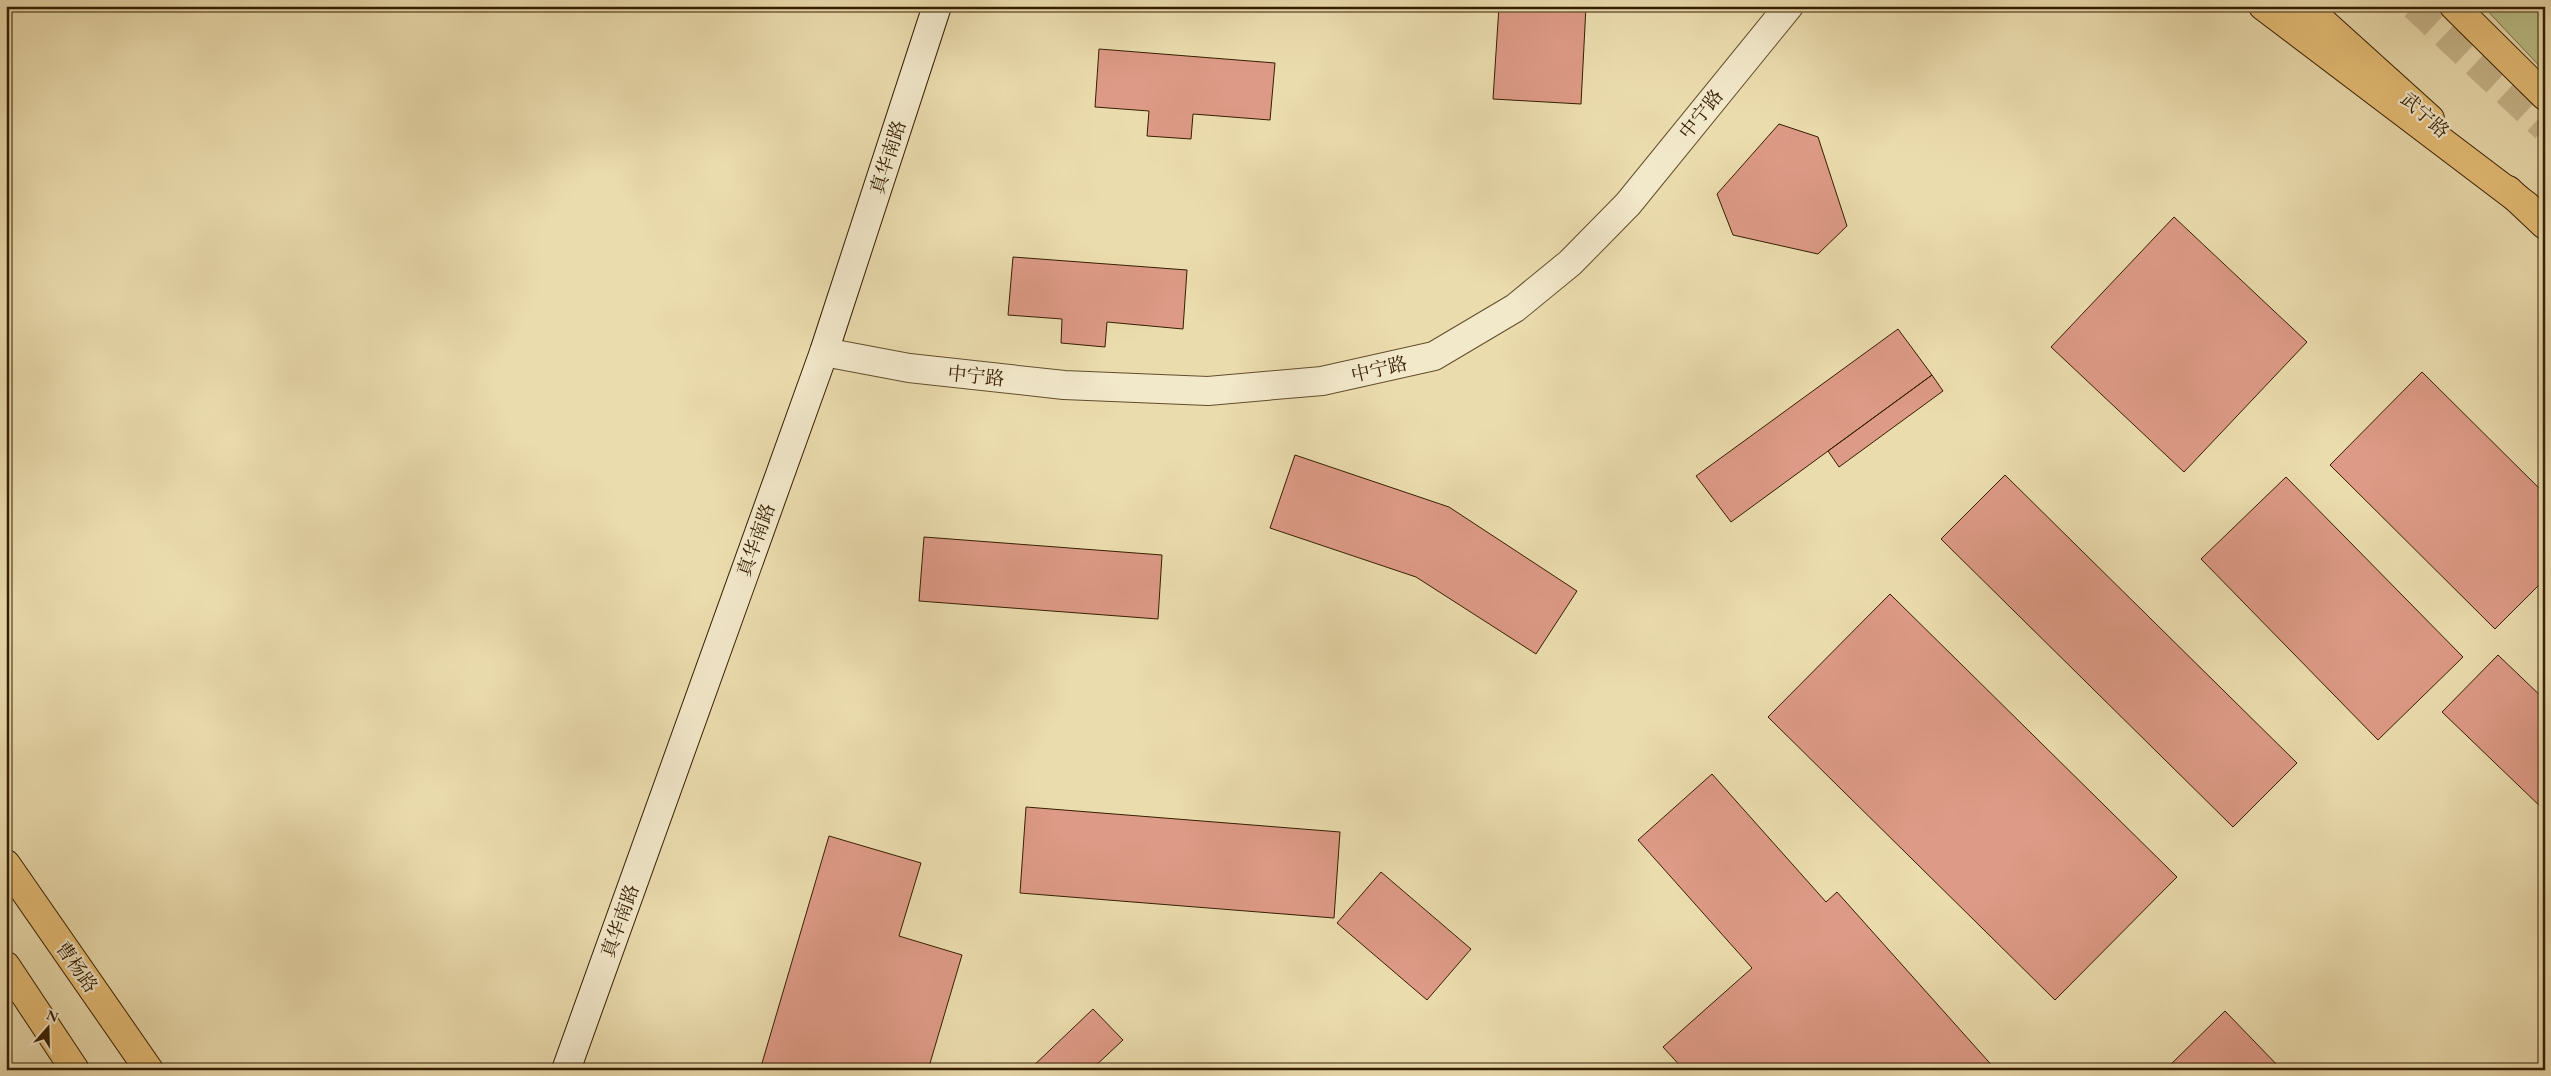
<svg xmlns="http://www.w3.org/2000/svg" width="2551" height="1076" viewBox="0 0 2551 1076" font-family="'EB Garamond','Noto Serif SC',serif">
  <style>
    .green { fill: #bbbf88; stroke: #786e44 }
    .building { fill: #dd9a86; stroke: #351e00 }
    .lines { fill: none; stroke-linecap: round; stroke-linejoin: round }
    .trunk-tunnel { stroke: #c7b68b; stroke-width: 28; stroke-dasharray: 28 14; stroke-linecap: butt }
    .minor-casing { stroke: #624e2c; stroke-width: 30 }
    .secondary-casing { stroke: #351e00; stroke-width: 30 }
    .primary-casing { stroke: #351e00; stroke-width: 30 }
    .trunk-casing { stroke: #351e00; stroke-width: 30 }
    .minor { stroke: #f2e8ca; stroke-width: 28 }
    .secondary { stroke: #f2e8ca; stroke-width: 28 }
    .primary { stroke: #e6be77; stroke-width: 28 }
    .trunk { stroke: #e6be77; stroke-width: 28 }
    .labels { text-anchor: middle; dominant-baseline: central; stroke-width: 4.5; stroke-linejoin: round; paint-order: stroke }
    .street-label { font-size: 19px; fill: #351e00; stroke: #f2e8ca }
  </style>
  <rect width="100%" height="100%" fill="#ebdcae"/>
  <filter id="stains"><feTurbulence type="fractalNoise" baseFrequency=".004" numOctaves="4"/><feColorMatrix values="0 0 0 0 .2 0 0 0 0 .09 0 0 0 0 .02 0 0 0 .5 -.17"/></filter>
  <radialGradient id="worn" r=".72"><stop offset=".6" stop-color="#630" stop-opacity="0"/><stop offset="1" stop-color="#630" stop-opacity=".3"/></radialGradient>
  <path class="green" d="M 2483,6 L 2545,6 L 2545,72 Z"/>
  <path class="building" d="M 1499,6 L 1586,6 L 1581,104 L 1493,99 Z
    M 1099,49 L 1275,63 L 1270,120 L 1193,114 L 1191,139 L 1147,136 L 1149,111 L 1095,107 Z
    M 1779,124 L 1818,137 L 1847,226 L 1818,254 L 1733,235 L 1717,194 Z
    M 2174,217 L 2307,342 L 2184,472 L 2051,347 Z
    M 1013,257 L 1187,270 L 1183,329 L 1107,322 L 1105,347 L 1061,343 L 1062,319 L 1008,315 Z
    M 1898,329 L 1932,375 L 1731,522 L 1696,476 Z
    M 2422,372 L 2545,494 L 2545,579 L 2495,629 L 2330,465 Z
    M 1932,375 L 1943,391 L 1839,467 L 1828,451 Z
    M 1295,455 L 1449,507 L 1577,591 L 1536,654 L 1416,577 L 1270,528 Z
    M 2005,475 L 2297,763 L 2233,827 L 1941,539 Z
    M 2286,477 L 2463,657 L 2378,740 L 2201,559 Z
    M 924,537 L 1162,555 L 1158,619 L 919,601 Z
    M 1890,594 L 2177,877 L 2055,1000 L 1768,717 Z
    M 2498,655 L 2545,700 L 2545,811 L 2442,712 Z
    M 1712,774 L 1826,902 L 1837,892 L 1996,1070 L 1684,1070 L 1663,1047 L 1752,968 L 1638,840 Z
    M 1026,807 L 1340,832 L 1334,918 L 1020,893 Z
    M 829,836 L 921,863 L 899,936 L 962,955 L 928,1070 L 760,1070 Z
    M 1381,872 L 1471,949 L 1427,1000 L 1337,923 Z
    M 1093,1009 L 1123,1040 L 1091,1070 L 1029,1070 Z
    M 2225,1011 L 2282,1070 L 2165,1070 Z"/>
  <g class="lines">
    <path class="trunk-tunnel" d="M 2414,6 L 2545,128"/>
    <defs>
      <path id="minor" d="M 824,352 L 909,368 L 1064,385 L 1208,391 L 1322,381 L 1434,356 L 1515,308 L 1570,263 L 1628,204 L 1789,6"/>
      <path id="secondary" d="M 566,1070 L 824,352 L 937,6"/>
      <path id="primary" d="M 2305,6 L 2430,119
        M 2454,6 L 2545,96
        M 2508,190 L 2545,225
        M 6,864 L 149,1070
        M 6,966 L 75,1070"/>
      <path id="trunk" d="M 2263,6 L 2527,206"/>
    </defs>
    <use href="#minor" class="minor-casing"/>
    <use href="#secondary" class="secondary-casing"/>
    <use href="#primary" class="primary-casing"/>
    <use href="#trunk" class="trunk-casing"/>
    <use href="#minor" class="minor"/>
    <use href="#secondary" class="secondary"/>
    <use href="#primary" class="primary"/>
    <use href="#trunk" class="trunk"/>
  </g>
  <g class="labels">
    <g class="street-label">
      <text transform="translate(1701 114) rotate(-51)">中宁路</text>
      <text transform="translate(2425 115) rotate(42)">武宁路</text>
      <text transform="translate(888 157) rotate(-72)">真华南路</text>
      <text transform="translate(1379 369) rotate(-13)">中宁路</text>
      <text transform="translate(976 376) rotate(6)">中宁路</text>
      <text transform="translate(756 540) rotate(-70)">真华南路</text>
      <text transform="translate(620 921) rotate(-70)">真华南路</text>
      <text transform="translate(77 967) rotate(55)">曹杨路</text>
    </g>
  </g>
  <rect width="2551" height="1076" fill="none" stroke="#ebdcae" stroke-width="25"/>
  <rect x="8" y="8" width="2536" height="1061" fill="none" stroke="#351e00" stroke-width="2.5"/>
  <rect x="12" y="12" width="2526" height="1051" fill="none" stroke="#351e00"/>
  <g transform="translate(48 1028) rotate(20)" stroke="#f2e8ca" stroke-width="4" paint-order="stroke">
  <path d="M0-4L9 19L0 12L-9 19Z" fill="#351e00"/>
  <text y="-8" font-size="14" font-weight="bold" text-anchor="middle" fill="#351e00">N</text>
  </g>
  <rect width="100%" height="100%" filter="url(#stains)"/>
  <rect width="100%" height="100%" fill="url(#worn)"/>
</svg>
